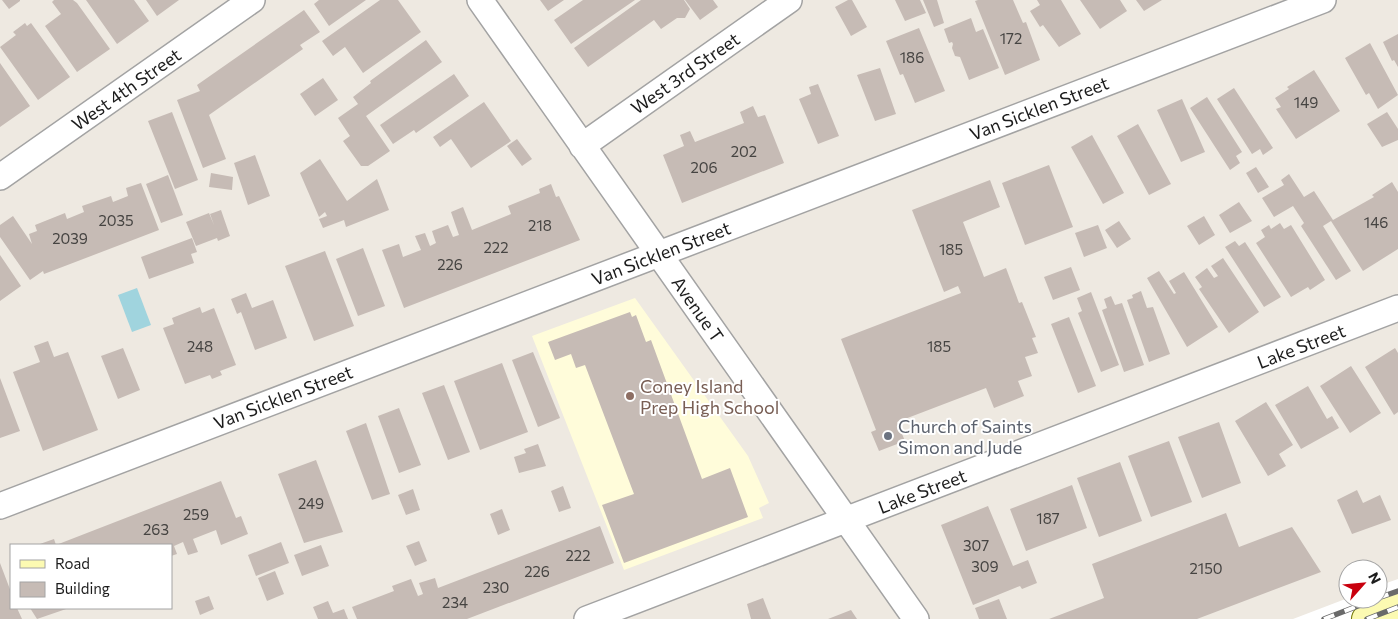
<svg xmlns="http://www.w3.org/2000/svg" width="1398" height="619" viewBox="0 0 1398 619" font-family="Commissioner,sans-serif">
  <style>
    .education { fill: #fffcda }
    .water { fill: #a0d4de }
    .pier { fill: #fff }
    .building { fill: #c6bbb5 }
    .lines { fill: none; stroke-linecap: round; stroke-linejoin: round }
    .street-casing { stroke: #a3a3a3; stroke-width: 28 }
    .secondary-casing { stroke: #717601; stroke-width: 30 }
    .street { stroke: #fff; stroke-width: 25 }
    .secondary { stroke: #fcfab2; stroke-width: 28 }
    .rail-casing { stroke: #6a6a6a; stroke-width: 5.5 }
    .rail { stroke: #fff; stroke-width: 4; stroke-dasharray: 11; stroke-linecap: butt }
    .education-dot { fill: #8d6e63; stroke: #fff; stroke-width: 2 }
    .worship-dot { fill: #6b7280; stroke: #fff; stroke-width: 2 }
    .labels { text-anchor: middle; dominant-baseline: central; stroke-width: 4; stroke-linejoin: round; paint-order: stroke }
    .number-label { font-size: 15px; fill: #464442 }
    .street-label { font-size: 18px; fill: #1c1c1c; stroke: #fff }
    .education-label { font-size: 18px; fill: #785e54; stroke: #fff; text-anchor: start }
    .worship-label { font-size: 18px; fill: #5b616d; stroke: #fff; text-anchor: start }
  </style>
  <rect width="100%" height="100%" fill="#eee9e1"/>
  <path class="education" d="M 635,298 L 748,456 L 769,503 L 759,508 L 763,518 L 624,570 L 532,336 Z"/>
  <path class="water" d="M 137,288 L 151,325 L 132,332 L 118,295 Z"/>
  <path class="pier" d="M 1398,579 L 1398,619 L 1293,619 L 1348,598 L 1378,599 L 1378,586 Z"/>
  <path class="building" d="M 2,0 L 20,0 L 20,1 L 9,9 Z
    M 54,0 L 73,0 L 77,3 L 110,49 L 77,72 L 45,26 L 61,14 L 52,2 Z
    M 86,0 L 134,0 L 149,21 L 117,44 Z
    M 146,0 L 179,0 L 157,16 Z
    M 319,0 L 366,0 L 329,26 L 314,4 Z
    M 380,0 L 398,0 L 421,32 L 363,73 L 345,47 L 333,56 L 322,41 Z
    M 540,0 L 564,0 L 548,11 Z
    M 583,0 L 635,0 L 571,44 L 554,20 Z
    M 641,0 L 684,0 L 690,9 L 685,18 L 677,18 L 661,29 L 654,20 L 588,67 L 574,48 Z
    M 685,0 L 713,0 L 718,7 L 700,20 Z
    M 848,0 L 852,0 L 867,27 L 851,36 L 835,7 Z
    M 895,0 L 920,0 L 926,13 L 905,21 Z
    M 923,0 L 937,0 L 944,23 L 934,27 Z
    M 978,0 L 1013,0 L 1023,23 L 1026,22 L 1040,60 L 1005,75 L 975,1 Z
    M 1037,0 L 1061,0 L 1081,34 L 1059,47 L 1043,25 L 1040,27 L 1030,11 L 1040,5 Z
    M 1080,0 L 1120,0 L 1127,11 L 1100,29 Z
    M 1136,0 L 1162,0 L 1144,11 Z
    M 304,10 L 320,32 L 300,45 L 303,49 L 209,115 L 226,159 L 203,168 L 177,100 L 200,91 L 197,85 Z
    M 971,18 L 976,32 L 983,29 L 999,68 L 969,80 L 960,57 L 955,56 L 952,48 L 953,44 L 952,42 L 949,43 L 944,29 Z
    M 25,23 L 27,26 L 31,23 L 70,77 L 38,100 L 0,47 L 16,35 L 13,32 Z
    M 919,28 L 945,91 L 915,103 L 903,74 L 900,75 L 886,41 Z
    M 1398,34 L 1398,67 L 1394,60 L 1392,61 L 1383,42 Z
    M 426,40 L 442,62 L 366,116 L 390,151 L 368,166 L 361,166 L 343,141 L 350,136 L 338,118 L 358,104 L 353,97 L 371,83 L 370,81 Z
    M 1370,43 L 1398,95 L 1378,109 L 1369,93 L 1366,95 L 1345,58 Z
    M 0,63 L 30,106 L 0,127 Z
    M 880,68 L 896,114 L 875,121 L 857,75 Z
    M 1314,70 L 1340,111 L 1296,139 L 1276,109 L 1281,107 L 1275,98 L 1289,89 L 1287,87 Z
    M 454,74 L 469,96 L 416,133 L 414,130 L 393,144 L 380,125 Z
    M 323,78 L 338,100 L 315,116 L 300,94 Z
    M 818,84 L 839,136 L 818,144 L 799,99 L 811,94 L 809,87 Z
    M 1234,88 L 1273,148 L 1263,155 L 1260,149 L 1252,154 L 1217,99 Z
    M 1207,97 L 1242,152 L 1236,156 L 1240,163 L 1230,170 L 1190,108 Z
    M 1182,99 L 1205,152 L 1181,162 L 1157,110 Z
    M 484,102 L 511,141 L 471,168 L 451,139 L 440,147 L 433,137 Z
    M 753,106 L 758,117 L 765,115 L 784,163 L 682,203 L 663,155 L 684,146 L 680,135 L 690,131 L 695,142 L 744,123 L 740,112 Z
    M 172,112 L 198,180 L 175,189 L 148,121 Z
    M 1387,112 L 1398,129 L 1398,140 L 1382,147 L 1367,124 Z
    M 1138,124 L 1171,184 L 1149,195 L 1117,136 Z
    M 1092,135 L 1124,193 L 1103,204 L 1071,147 Z
    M 517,139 L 532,159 L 522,166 L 507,146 Z
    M 255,155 L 270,196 L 248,205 L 234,163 Z
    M 320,159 L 347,201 L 377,179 L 389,210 L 346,227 L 344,220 L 323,228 L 319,219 L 327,216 L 325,212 L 319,217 L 300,173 Z
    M 1049,165 L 1073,227 L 1025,245 L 1002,183 Z
    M 1256,167 L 1269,187 L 1258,193 L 1246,173 Z
    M 211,173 L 233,177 L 232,190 L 209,187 Z
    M 1289,174 L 1304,197 L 1314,191 L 1333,220 L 1374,197 L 1372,195 L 1392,182 L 1398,192 L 1398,249 L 1363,271 L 1331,221 L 1323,226 L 1351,271 L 1336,280 L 1301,226 L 1304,223 L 1293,206 L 1274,217 L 1262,198 L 1284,185 L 1281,180 Z
    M 168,175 L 183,215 L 161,223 L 146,184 Z
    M 990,180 L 1000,207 L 963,222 L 984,277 L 1006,268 L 1019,303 L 1022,302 L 1036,337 L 1032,338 L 1038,353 L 1025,357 L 1032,376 L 1018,381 L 1024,396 L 994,408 L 986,388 L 897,422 L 905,441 L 879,451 L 871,432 L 876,430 L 841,339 L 961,293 L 958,286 L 944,292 L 912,210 Z
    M 141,183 L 159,230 L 44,274 L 43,271 L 30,280 L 0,237 L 0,225 L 13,216 L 32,244 L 29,234 L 37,231 L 35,225 L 65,213 L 67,219 L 84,212 L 82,206 L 111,196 L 113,202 L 128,196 L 126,188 Z
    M 551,184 L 556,197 L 559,196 L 580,240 L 404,308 L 382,250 L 399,244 L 403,257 L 421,250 L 415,236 L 425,233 L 430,246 L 436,243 L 432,231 L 448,225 L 453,237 L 459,235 L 451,212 L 463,207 L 472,230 L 511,214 L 508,206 L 540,193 L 539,189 Z
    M 1239,202 L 1252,221 L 1230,233 L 1219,215 Z
    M 221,210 L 230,236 L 218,241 L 217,238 L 196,246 L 186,222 L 209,213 L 214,225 L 210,214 Z
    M 1204,216 L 1215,235 L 1199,245 L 1187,226 Z
    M 1119,221 L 1131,239 L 1117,248 L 1105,230 Z
    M 1280,223 L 1284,229 L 1291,225 L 1325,280 L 1310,290 L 1308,287 L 1291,297 L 1256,243 L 1265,237 L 1261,230 L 1269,225 L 1271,229 Z
    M 1098,225 L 1107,248 L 1084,257 L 1075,233 Z
    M 192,238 L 197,252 L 191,254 L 194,263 L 149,279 L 141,257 Z
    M 1235,241 L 1239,246 L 1245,242 L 1281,297 L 1264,307 L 1225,247 Z
    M 363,248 L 385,306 L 358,316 L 336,259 Z
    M 325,251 L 354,326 L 314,341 L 285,266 Z
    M 0,255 L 21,286 L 0,301 Z
    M 1223,258 L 1259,312 L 1229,333 L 1199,289 L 1202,287 L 1195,277 L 1207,268 L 1214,278 L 1218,276 L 1211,266 Z
    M 1071,267 L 1080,290 L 1053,300 L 1044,277 Z
    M 1159,271 L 1174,294 L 1176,293 L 1169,281 L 1184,272 L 1218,327 L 1187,347 L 1147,278 Z
    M 1141,291 L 1147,308 L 1153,307 L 1170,354 L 1149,362 L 1127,300 L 1133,298 L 1132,295 Z
    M 1091,292 L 1119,365 L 1101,372 L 1078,313 L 1082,311 L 1077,298 Z
    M 246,293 L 252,308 L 273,300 L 287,338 L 255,350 L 241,312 L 237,314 L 231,299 Z
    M 1111,296 L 1115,305 L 1122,303 L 1144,365 L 1124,372 L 1102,310 L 1107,308 L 1104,299 Z
    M 200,307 L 202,313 L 214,308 L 236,365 L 220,371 L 222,375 L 212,379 L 210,375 L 185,384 L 163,328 L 174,324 L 172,318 Z
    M 630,312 L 632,317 L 636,315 L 646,342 L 651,340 L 702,479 L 730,468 L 748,517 L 624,563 L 602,505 L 634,494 L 585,365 L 576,368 L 571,354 L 555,360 L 548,342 Z
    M 1069,317 L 1096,386 L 1078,393 L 1051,324 Z
    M 48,341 L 54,357 L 68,352 L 98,430 L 43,451 L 13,372 L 40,362 L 34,346 Z
    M 123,348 L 140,390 L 118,399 L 101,356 Z
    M 1395,348 L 1398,353 L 1398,412 L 1394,415 L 1365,367 Z
    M 533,352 L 560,418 L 538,427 L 512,360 Z
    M 502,363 L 528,432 L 480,450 L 454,381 Z
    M 1351,366 L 1381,413 L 1350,433 L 1320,386 Z
    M 0,378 L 20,431 L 0,438 Z
    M 444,385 L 470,452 L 448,460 L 422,393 Z
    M 1308,386 L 1327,419 L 1332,416 L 1339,428 L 1301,449 L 1275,405 Z
    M 1266,402 L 1293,445 L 1279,454 L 1286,466 L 1268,476 L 1235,421 Z
    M 399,408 L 421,465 L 399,473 L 378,416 Z
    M 1219,422 L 1241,483 L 1202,498 L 1178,437 Z
    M 366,423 L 390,494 L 372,500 L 346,431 Z
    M 1169,441 L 1192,502 L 1151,517 L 1128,456 Z
    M 538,444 L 546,466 L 519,473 L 514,457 L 526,453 L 524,449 Z
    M 316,460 L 343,532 L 304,543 L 278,474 Z
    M 1120,462 L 1142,521 L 1099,537 L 1077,478 Z
    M 221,481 L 236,518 L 241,516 L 248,534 L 221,545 L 216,530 L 193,539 L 198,552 L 188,555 L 183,542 L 174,546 L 177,554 L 171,556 L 171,545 L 37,545 L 54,539 L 56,545 Z
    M 1072,485 L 1087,528 L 1026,551 L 1010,509 Z
    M 563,486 L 571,508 L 559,512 L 551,491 Z
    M 413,489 L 420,510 L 406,515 L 398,495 Z
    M 1357,490 L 1363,503 L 1380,495 L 1391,520 L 1352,534 L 1337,500 Z
    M 988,506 L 1013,566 L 1028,560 L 1037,583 L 1022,589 L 1020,586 L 973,605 L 941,525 Z
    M 502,509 L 510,530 L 498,535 L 490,514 Z
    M 1226,513 L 1239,547 L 1292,527 L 1321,572 L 1197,619 L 1049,619 L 1104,598 L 1092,564 Z
    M 600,526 L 614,563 L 467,619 L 357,619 L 352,607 L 394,591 L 392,586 L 411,579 L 418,596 L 423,594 L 419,583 L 435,578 L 438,588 Z
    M 419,541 L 427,561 L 415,566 L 406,546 Z
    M 281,542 L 289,563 L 256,576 L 248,555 Z
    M 321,545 L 329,566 L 302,576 L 294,555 Z
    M 0,563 L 11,592 L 11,608 L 17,608 L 22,619 L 0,619 Z
    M 275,571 L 284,594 L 267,601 L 258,578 Z
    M 209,596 L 214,609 L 200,615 L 195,601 Z
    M 763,598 L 771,619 L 751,619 L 747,604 Z
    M 999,599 L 1007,619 L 979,619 L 975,608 Z
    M 328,601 L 333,613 L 344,609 L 348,619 L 318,619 L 313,607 Z
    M 30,608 L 69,608 L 37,619 Z
    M 851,610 L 857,619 L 828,619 Z"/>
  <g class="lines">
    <defs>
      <path id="street" d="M 480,0 L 916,619
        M 582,146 L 789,0
        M 0,177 L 252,0
        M 0,506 L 1323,0
        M 587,619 L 1398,308"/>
      <path id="secondary" d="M 1366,619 L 1398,607"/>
    </defs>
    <use href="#street" class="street-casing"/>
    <use href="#secondary" class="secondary-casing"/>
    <use href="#street" class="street"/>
    <use href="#secondary" class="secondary"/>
    <defs>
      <path id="rail" d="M 1378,598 L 1398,591
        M 1324,619 L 1376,599
        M 1367,619 L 1398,607"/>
    </defs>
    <use href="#rail" class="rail-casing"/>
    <use href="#rail" class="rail"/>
  </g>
  <circle class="education-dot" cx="630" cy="396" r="5"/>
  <circle class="worship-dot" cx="888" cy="436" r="5"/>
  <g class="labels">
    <g class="number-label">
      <text x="1011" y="38">172</text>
      <text x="912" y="57">186</text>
      <text x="1306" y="102">149</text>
      <text x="744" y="151">202</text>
      <text x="704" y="167">206</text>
      <text x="116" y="220">2035</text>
      <text x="1376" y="222">146</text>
      <text x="540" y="225">218</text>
      <text x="70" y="238">2039</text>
      <text x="496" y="247">222</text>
      <text x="951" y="249">185</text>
      <text x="450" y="264">226</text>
      <text x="200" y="346">248</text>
      <text x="939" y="346">185</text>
      <text x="311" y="503">249</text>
      <text x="196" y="514">259</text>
      <text x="1048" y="518">187</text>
      <text x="156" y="529">263</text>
      <text x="976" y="545">307</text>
      <text x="578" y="555">222</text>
      <text x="985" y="566">309</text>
      <text x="1206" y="568">2150</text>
      <text x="537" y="571">226</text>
      <text x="496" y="587">230</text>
      <text x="455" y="602">234</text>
    </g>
    <g class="street-label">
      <text transform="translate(685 73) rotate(-35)">West 3rd Street</text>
      <text transform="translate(126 89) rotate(-35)">West 4th Street</text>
      <text transform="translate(1039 108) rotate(-21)">Van Sicklen Street</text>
      <text transform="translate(661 253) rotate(-21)">Van Sicklen Street</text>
      <text transform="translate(698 309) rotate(55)">Avenue T</text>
      <text transform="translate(1301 346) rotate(-21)">Lake Street</text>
      <text transform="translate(283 397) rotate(-21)">Van Sicklen Street</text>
      <text transform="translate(922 491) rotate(-21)">Lake Street</text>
    </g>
    <g class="education-label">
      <text x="640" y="386">Coney Island<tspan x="640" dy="21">Prep High School</tspan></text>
    </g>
    <g class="worship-label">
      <text x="898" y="426">Church of Saints<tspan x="898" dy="21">Simon and Jude</tspan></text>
    </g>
  </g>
  <rect x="10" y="544" width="162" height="65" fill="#ffffff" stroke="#a4a4a4"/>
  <rect x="20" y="560" width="25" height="8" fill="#fcfab2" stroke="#a4a4a4"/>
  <text x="55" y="569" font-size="15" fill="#1c1c1c">Road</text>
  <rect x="20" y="582" width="25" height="15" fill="#c6bbb5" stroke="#a4a4a4"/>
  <text x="55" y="594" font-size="15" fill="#1c1c1c">Building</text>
  <g transform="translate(1363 584) rotate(63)"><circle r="24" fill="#ffffff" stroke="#a4a4a4"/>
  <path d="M0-4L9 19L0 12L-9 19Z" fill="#c9000e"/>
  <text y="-8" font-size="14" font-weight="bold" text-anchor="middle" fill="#1c1c1c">N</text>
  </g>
</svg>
